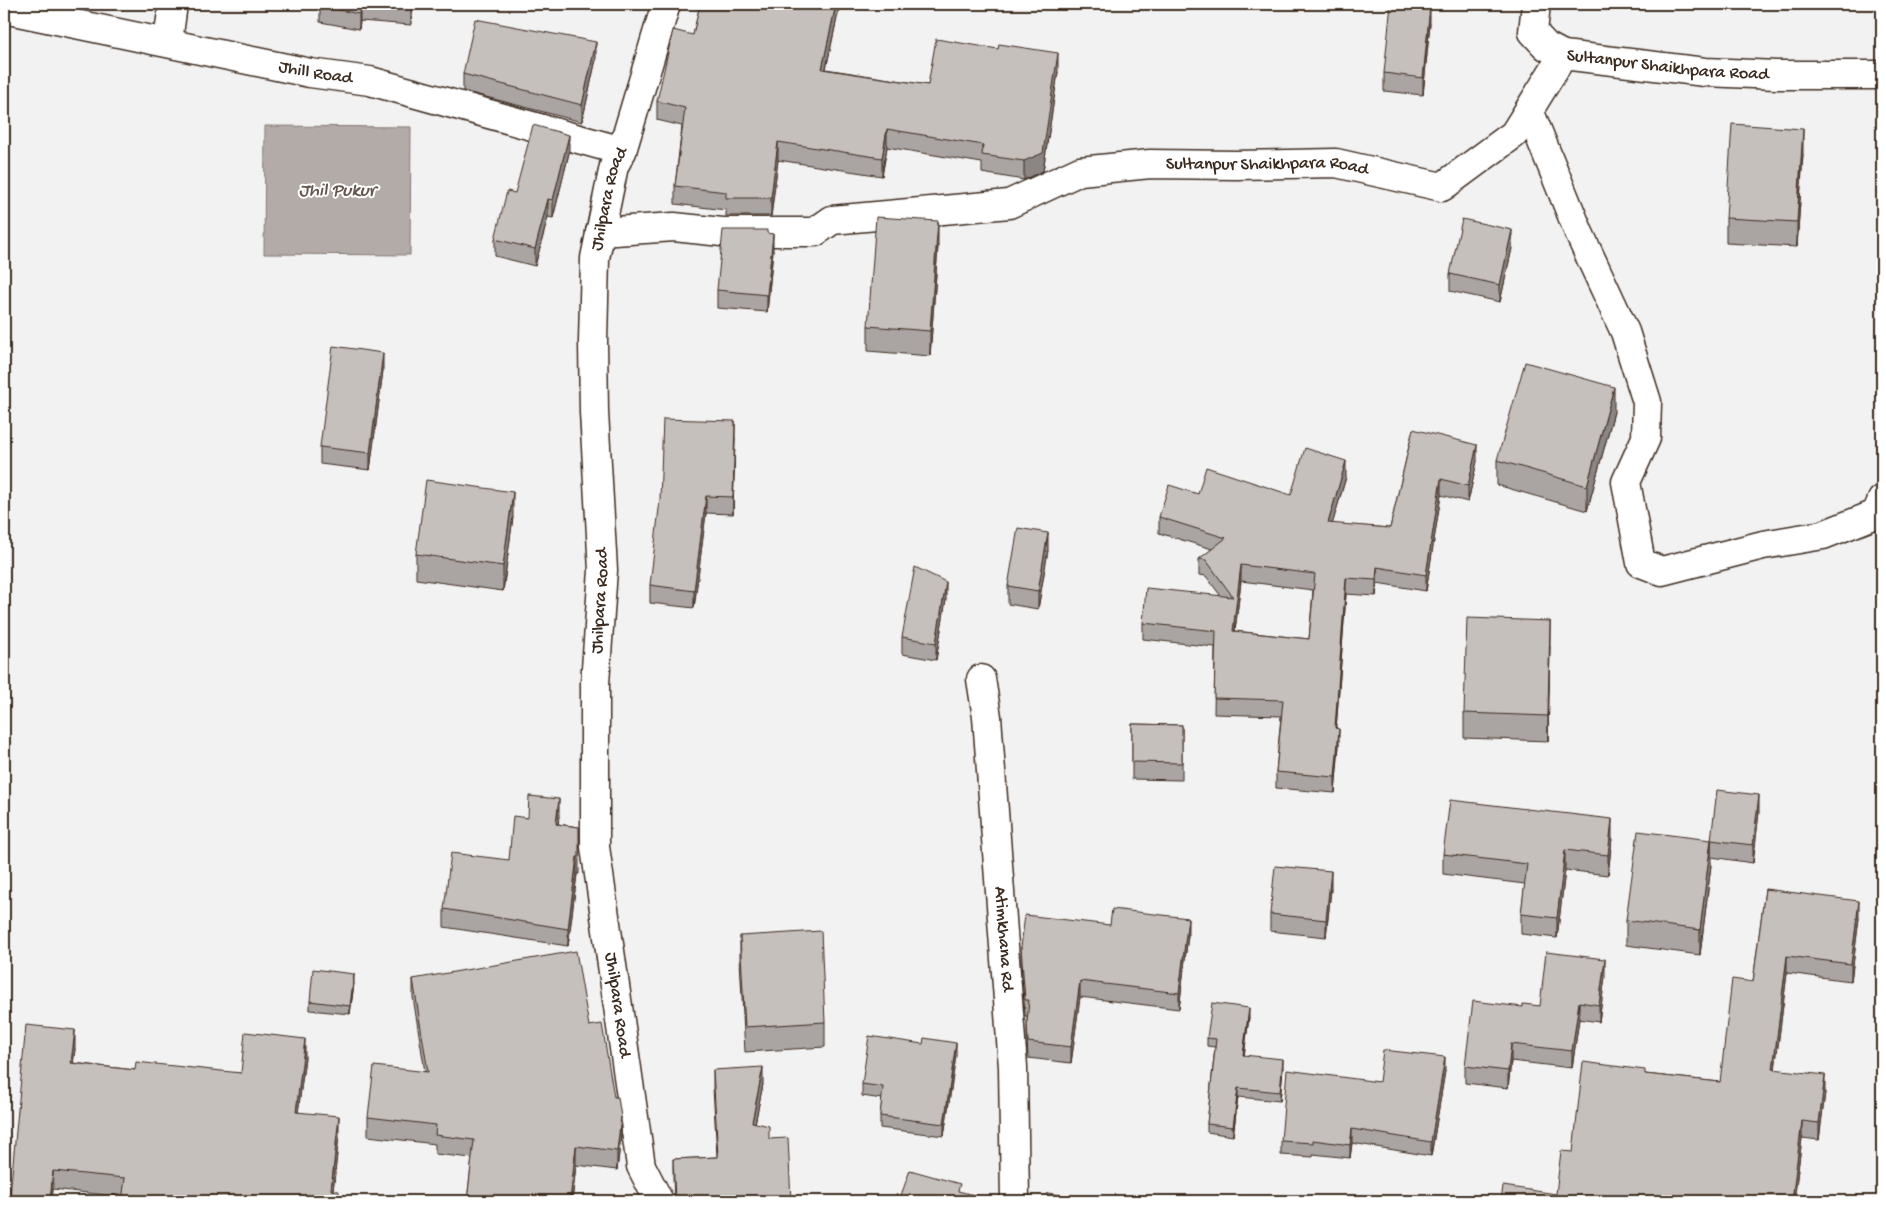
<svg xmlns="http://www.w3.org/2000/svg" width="1886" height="1205" viewBox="0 0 1886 1205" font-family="'Gochi Hand',sans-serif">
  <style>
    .water { fill: #b2aba7; stroke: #827770 }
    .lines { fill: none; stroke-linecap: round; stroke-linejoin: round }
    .minor-casing { stroke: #3b2a1e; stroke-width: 31 }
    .minor { stroke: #fff; stroke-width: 28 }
    .wall { fill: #aaa5a3; stroke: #3b2a1e; fill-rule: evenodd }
    .shaded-wall { fill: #8b8684; stroke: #3b2a1e }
    .building { fill: #c6c0bd; stroke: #3b2a1e; fill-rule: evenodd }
    .labels { text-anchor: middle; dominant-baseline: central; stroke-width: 4; stroke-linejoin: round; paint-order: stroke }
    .street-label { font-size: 18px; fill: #3b2a1e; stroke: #fff }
    .water-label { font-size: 19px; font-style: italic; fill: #65574e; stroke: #fff }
  </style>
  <rect width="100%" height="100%" fill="#f3f2f2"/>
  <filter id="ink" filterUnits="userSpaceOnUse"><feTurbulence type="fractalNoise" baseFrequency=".02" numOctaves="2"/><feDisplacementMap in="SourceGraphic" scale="10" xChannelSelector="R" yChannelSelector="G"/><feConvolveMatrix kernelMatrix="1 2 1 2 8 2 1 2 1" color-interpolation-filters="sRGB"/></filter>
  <g filter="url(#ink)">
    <path class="water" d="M 265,126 L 411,127 L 410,255 L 264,254 Z"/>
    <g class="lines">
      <defs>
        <g id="minor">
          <path d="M 1536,4 L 1533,32 L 1546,46 L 1563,55"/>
          <path id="s1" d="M 4,9 L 310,73 L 370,81 L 622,151"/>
          <path d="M 168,42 L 173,4"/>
          <path d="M 1529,110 L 1579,233 L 1625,332 L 1647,402 L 1646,438 L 1626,482 L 1641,563 L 1662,571 L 1763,545 L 1823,535 L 1876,514 L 1882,500"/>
          <path id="s2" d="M 600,232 L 674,227 L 722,232 L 815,232 L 832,220 L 1009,204 L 1080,171 L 1150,164 L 1236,165 L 1336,163 L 1442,187 L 1514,134 L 1563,55 L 1705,72 L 1777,75 L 1882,75"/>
          <path id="s3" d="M 981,679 L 987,717 L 1013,1067 L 1015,1201"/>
          <path id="s4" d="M 659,1201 L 641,1166 L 595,847 L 595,683 L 603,570 L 594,412 L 593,342 L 595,258 L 614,166 L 622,151 L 666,4"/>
        </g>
      </defs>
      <use href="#minor" class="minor-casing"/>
      <use href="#minor" class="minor"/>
    </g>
    <path class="wall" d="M 320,4 L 413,4 L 411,25 L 360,21 L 359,29 L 320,22 Z
      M 700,4 L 840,4 L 826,69 L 928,85 L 1058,72 L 1043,171 L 1024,180 L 982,173 L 982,163 L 887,147 L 882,176 L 778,160 L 771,216 L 726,216 L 726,210 L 675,204 L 675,186 L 682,126 L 657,120 L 657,101 L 693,35 Z
      M 1430,23 L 1423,95 L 1384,91 L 1384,73 Z
      M 596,59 L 582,122 L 463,91 L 463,74 Z
      M 569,153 L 553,218 L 548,217 L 535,266 L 495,256 L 495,239 L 515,193 Z
      M 1803,154 L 1797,247 L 1726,243 L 1726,218 Z
      M 767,233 L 773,251 L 767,312 L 717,308 L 717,290 Z
      M 938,246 L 930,356 L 868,351 L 868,326 Z
      M 1512,248 L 1500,302 L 1450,291 L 1450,274 Z
      M 383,370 L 370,470 L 320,464 L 320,447 Z
      M 1614,412 L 1587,511 L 1497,485 L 1497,460 Z
      M 1413,429 L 1477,461 L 1468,502 L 1441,495 L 1426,591 L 1377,583 L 1376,596 L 1346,594 L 1336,728 L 1339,745 L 1335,793 L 1276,788 L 1276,772 L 1281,716 L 1214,714 L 1215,647 L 1143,639 L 1143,623 L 1220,595 L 1206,576 L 1199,575 L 1199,559 L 1212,549 L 1159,533 L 1159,517 L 1198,494 L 1291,495 L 1346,477 L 1332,524 L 1390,528 ZM 1241,581 L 1313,590 L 1309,639 L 1235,631 Z
      M 735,438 L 733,514 L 706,513 L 694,608 L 650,603 L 650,585 Z
      M 513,517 L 503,591 L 416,579 L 416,554 Z
      M 1048,550 L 1038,609 L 1008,604 L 1008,586 Z
      M 946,599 L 936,660 L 902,654 L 902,637 Z
      M 1550,646 L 1548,741 L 1464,738 L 1464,713 Z
      M 1132,724 L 1182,725 L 1182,780 L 1132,779 Z
      M 1759,812 L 1753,863 L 1711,857 L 1711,840 Z
      M 559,816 L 558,824 L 579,827 L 579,874 L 577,874 L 568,946 L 444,927 L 444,909 L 509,860 L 528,818 Z
      M 1612,838 L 1608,875 L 1565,870 L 1557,938 L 1521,934 L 1521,914 L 1525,884 L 1443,874 L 1443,854 Z
      M 1711,865 L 1700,955 L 1626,945 L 1626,920 Z
      M 1331,889 L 1326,937 L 1270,931 L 1270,914 Z
      M 1765,889 L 1859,918 L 1851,981 L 1787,973 L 1775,1069 L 1825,1092 L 1819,1140 L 1802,1138 L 1794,1201 L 1501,1201 L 1556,1194 L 1645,1074 L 1720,1082 L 1753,982 Z
      M 1188,935 L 1179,1009 L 1080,997 L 1071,1063 L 1028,1058 L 1027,1038 L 1027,1016 L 1025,1016 L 1021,963 L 1021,947 Z
      M 740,936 L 825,1022 L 825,1047 L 745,1052 L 740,961 Z
      M 1605,976 L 1599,1022 L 1579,1019 L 1572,1068 L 1511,1061 L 1508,1088 L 1465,1083 L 1465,1066 L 1540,1006 Z
      M 413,979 L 589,1026 L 614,1097 L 621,1135 L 617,1170 L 576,1165 L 572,1201 L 467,1201 L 472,1158 L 435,1154 L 435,1144 L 368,1136 L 368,1117 L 425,1072 L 413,997 Z
      M 354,983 L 350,1014 L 310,1010 L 310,1001 Z
      M 1249,1017 L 1244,1056 L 1283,1068 L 1280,1101 L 1238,1097 L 1233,1136 L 1207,1132 L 1207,1124 L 1215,1047 L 1207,1046 L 1207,1038 Z
      M 75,1049 L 73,1063 L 135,1070 L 241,1073 L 305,1057 L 298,1112 L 339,1135 L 333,1190 L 339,1199 L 123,1197 L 53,1189 L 52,1201 L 5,1201 L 10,1195 Z
      M 956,1055 L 944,1136 L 880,1128 L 880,1116 L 882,1099 L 862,1096 L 862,1084 Z
      M 713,1070 L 763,1084 L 755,1123 L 769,1139 L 791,1201 L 674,1201 L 673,1176 L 673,1159 L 717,1157 L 713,1087 Z
      M 1445,1071 L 1431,1156 L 1352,1143 L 1350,1158 L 1313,1154 L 1313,1157 L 1281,1155 L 1281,1141 L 1379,1082 Z"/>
    <path class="shaded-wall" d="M 411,4 L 413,4 L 411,25 Z
      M 836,4 L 840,4 L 822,87 L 822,69 Z
      M 360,5 L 360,21 L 359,29 L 359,14 Z
      M 1430,6 L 1430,23 L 1423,95 L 1423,78 Z
      M 596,42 L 596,59 L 582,122 L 582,105 Z
      M 1058,53 L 1058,72 L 1043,171 L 1024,180 L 1024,161 Z
      M 887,129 L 887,147 L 882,176 L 882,158 Z
      M 1803,129 L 1803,154 L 1797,247 L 1797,222 Z
      M 569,135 L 569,153 L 553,218 L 553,200 Z
      M 778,142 L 778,160 L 771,216 L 771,198 Z
      M 548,199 L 548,217 L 535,266 L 535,249 Z
      M 938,221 L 938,246 L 930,356 L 930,331 Z
      M 1512,230 L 1512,248 L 1500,302 L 1500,285 Z
      M 773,234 L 773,251 L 767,312 L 767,295 Z
      M 383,353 L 383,370 L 370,470 L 370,453 Z
      M 1614,387 L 1614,412 L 1587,511 L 1587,486 Z
      M 735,421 L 735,438 L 733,514 L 733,497 Z
      M 1477,445 L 1477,461 L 1468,502 L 1468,486 Z
      M 1346,461 L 1346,477 L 1328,539 L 1328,523 Z
      M 1441,479 L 1441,495 L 1426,591 L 1426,575 Z
      M 513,492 L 513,517 L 503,591 L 503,566 Z
      M 706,496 L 706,513 L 694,608 L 694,591 Z
      M 1048,533 L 1048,550 L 1038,609 L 1038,591 Z
      M 1241,565 L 1241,581 L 1233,647 L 1233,631 Z
      M 1377,567 L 1377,583 L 1376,596 L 1376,580 Z
      M 1346,578 L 1346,594 L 1335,744 L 1335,728 Z
      M 946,582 L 946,599 L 936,660 L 936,643 Z
      M 1550,621 L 1550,646 L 1548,741 L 1548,716 Z
      M 1339,729 L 1339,745 L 1335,793 L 1335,777 Z
      M 1759,795 L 1759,812 L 1753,863 L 1753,845 Z
      M 559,799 L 559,816 L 556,841 L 556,824 Z
      M 1612,819 L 1612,838 L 1608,875 L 1608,855 Z
      M 1711,840 L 1711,865 L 1700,955 L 1700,930 Z
      M 1565,850 L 1565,870 L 1557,938 L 1557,918 Z
      M 577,857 L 577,874 L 568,946 L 568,929 Z
      M 1331,871 L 1331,889 L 1326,937 L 1326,920 Z
      M 1859,901 L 1859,918 L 1851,981 L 1851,964 Z
      M 1188,918 L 1188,935 L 1179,1009 L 1179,993 Z
      M 1787,956 L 1787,973 L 1773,1086 L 1773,1069 Z
      M 1605,959 L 1605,976 L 1599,1022 L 1599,1005 Z
      M 354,974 L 354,983 L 350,1014 L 350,1006 Z
      M 1080,981 L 1080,997 L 1071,1063 L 1071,1047 Z
      M 1579,1002 L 1579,1019 L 1572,1068 L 1572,1051 Z
      M 1249,1008 L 1249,1017 L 1243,1064 L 1243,1055 Z
      M 75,1030 L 75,1049 L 71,1081 L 71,1063 Z
      M 305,1039 L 305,1057 L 296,1130 L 296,1112 Z
      M 956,1043 L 956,1055 L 944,1136 L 944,1124 Z
      M 1511,1044 L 1511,1061 L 1508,1088 L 1508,1071 Z
      M 1445,1057 L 1445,1071 L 1431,1156 L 1431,1142 Z
      M 1283,1059 L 1283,1068 L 1280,1101 L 1280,1092 Z
      M 763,1067 L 763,1084 L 752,1139 L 752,1122 Z
      M 1825,1075 L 1825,1092 L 1819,1140 L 1819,1123 Z
      M 1238,1088 L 1238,1097 L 1233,1136 L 1233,1127 Z
      M 339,1116 L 339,1135 L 332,1201 L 331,1190 Z
      M 621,1117 L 621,1135 L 617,1170 L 617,1151 Z
      M 1802,1121 L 1802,1138 L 1794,1201 L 1792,1201 Z
      M 1352,1129 L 1352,1143 L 1350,1158 L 1350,1145 Z
      M 576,1146 L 576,1165 L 572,1201 L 570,1201 Z
      M 53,1171 L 53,1189 L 52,1201 L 50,1201 Z"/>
    <path class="building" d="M 320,4 L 411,4 L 411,9 L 360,5 L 359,14 L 320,6 Z
      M 700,4 L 836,4 L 822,69 L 928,85 L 936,39 L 998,49 L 999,44 L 1058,53 L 1043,153 L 1024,161 L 982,155 L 983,145 L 887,129 L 882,158 L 778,142 L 771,198 L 726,198 L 726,192 L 675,186 L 685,108 L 657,101 L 673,30 L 693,35 Z
      M 1391,4 L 1412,4 L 1430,6 L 1423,78 L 1384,73 Z
      M 475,19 L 596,42 L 582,105 L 463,74 Z
      M 1732,124 L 1803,129 L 1797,222 L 1726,218 Z
      M 533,125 L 569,135 L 553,200 L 548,199 L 535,249 L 495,239 L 507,191 L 515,193 Z
      M 876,217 L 938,221 L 930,331 L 868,326 Z
      M 1462,219 L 1512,230 L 1500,285 L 1450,274 Z
      M 723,230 L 767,230 L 767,233 L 773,234 L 767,295 L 717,290 Z
      M 333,346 L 383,353 L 370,453 L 320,447 Z
      M 1525,362 L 1614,387 L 1587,486 L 1497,460 Z
      M 663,419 L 735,421 L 733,497 L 706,496 L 694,591 L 650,585 L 660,500 Z
      M 1413,429 L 1477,445 L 1468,486 L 1441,479 L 1426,575 L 1377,567 L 1376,580 L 1346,578 L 1335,728 L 1339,729 L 1335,777 L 1276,772 L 1283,700 L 1214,698 L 1216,631 L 1143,623 L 1146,588 L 1233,597 L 1206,560 L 1199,559 L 1226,538 L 1159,517 L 1169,485 L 1198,494 L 1206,467 L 1291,495 L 1305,448 L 1346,461 L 1328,523 L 1390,528 ZM 1241,565 L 1315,574 L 1309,639 L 1233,631 Z
      M 426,480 L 513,492 L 503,566 L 416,554 Z
      M 1018,528 L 1048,533 L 1038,591 L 1008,586 Z
      M 915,567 L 946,582 L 936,643 L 902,637 Z
      M 1467,618 L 1550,621 L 1548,716 L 1464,713 Z
      M 1132,724 L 1182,725 L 1182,763 L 1132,762 Z
      M 1717,790 L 1759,795 L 1753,845 L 1711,840 Z
      M 529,796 L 559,799 L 556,824 L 579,827 L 579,857 L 577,857 L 568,929 L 444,909 L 451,853 L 509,860 L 513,816 L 528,818 Z
      M 1450,800 L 1612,819 L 1608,855 L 1565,850 L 1557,918 L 1521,914 L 1527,864 L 1443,854 Z
      M 1638,831 L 1711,840 L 1700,930 L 1626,920 Z
      M 1275,866 L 1331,871 L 1326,920 L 1270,914 Z
      M 1765,889 L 1859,901 L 1851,964 L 1787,956 L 1773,1069 L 1825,1075 L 1819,1123 L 1802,1121 L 1792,1201 L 1501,1201 L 1503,1186 L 1556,1194 L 1561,1151 L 1573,1152 L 1583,1062 L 1645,1070 L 1645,1074 L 1720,1082 L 1732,979 L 1753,982 Z
      M 1112,909 L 1188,918 L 1179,993 L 1080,981 L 1071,1047 L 1028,1042 L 1027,1022 L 1029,1000 L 1025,1000 L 1021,947 L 1025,915 L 1110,925 Z
      M 821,931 L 825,1022 L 745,1027 L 740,936 Z
      M 576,951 L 589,1026 L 602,1024 L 614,1097 L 618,1097 L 621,1117 L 617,1151 L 576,1146 L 570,1201 L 467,1201 L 474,1140 L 435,1135 L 436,1125 L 368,1117 L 374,1066 L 428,1072 L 413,979 Z
      M 1546,952 L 1605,959 L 1599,1005 L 1579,1002 L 1572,1051 L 1511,1044 L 1508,1071 L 1465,1066 L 1473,1001 L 1523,1007 L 1523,1004 L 1540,1006 Z
      M 313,969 L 354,974 L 350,1006 L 310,1001 Z
      M 1212,1003 L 1249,1008 L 1243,1055 L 1283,1059 L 1280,1092 L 1238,1088 L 1233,1127 L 1207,1124 L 1216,1039 L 1207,1038 Z
      M 26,1025 L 75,1030 L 71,1063 L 135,1070 L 136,1062 L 241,1073 L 245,1032 L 305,1039 L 296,1112 L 339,1116 L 331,1190 L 339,1191 L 338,1199 L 359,1201 L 122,1201 L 125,1178 L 53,1171 L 50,1201 L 5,1201 L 6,1195 L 10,1195 Z
      M 869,1036 L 923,1044 L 924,1038 L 956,1043 L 944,1124 L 880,1116 L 883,1087 L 862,1084 Z
      M 1383,1050 L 1445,1057 L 1431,1142 L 1352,1129 L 1350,1145 L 1313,1140 L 1313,1143 L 1281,1141 L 1287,1070 L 1379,1082 Z
      M 763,1067 L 752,1122 L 769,1126 L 769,1139 L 788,1138 L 791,1201 L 675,1201 L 673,1159 L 718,1157 L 713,1070 Z
      M 910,1170 L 960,1184 L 958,1191 L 998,1201 L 899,1201 Z
      M 1047,1193 L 1099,1200 L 1099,1201 L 1046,1201 Z"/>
  </g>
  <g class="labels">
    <g class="street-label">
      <text stroke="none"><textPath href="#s2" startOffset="1145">Sultanpur Shaikhpara Road</textPath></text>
      <text stroke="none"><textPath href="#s1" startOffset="318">Jhill Road</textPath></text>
      <text stroke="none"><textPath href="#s2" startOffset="680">Sultanpur Shaikhpara Road</textPath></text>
      <text stroke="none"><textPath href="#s4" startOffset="1012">Jhilpara Road</textPath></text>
      <text stroke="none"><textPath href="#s4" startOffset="608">Jhilpara Road</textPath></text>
      <text stroke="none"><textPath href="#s3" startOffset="261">Atimkhana Rd</textPath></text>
      <text transform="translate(617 1005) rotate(82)">Jhilpara Road</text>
    </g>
    <g class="water-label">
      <text x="337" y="191">Jhil Pukur</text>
    </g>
  </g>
  <rect width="1886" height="1205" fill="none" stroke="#fff" stroke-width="20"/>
  <rect x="10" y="10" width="1866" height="1185" fill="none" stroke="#3b2a1e" stroke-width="2" filter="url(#ink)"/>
</svg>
